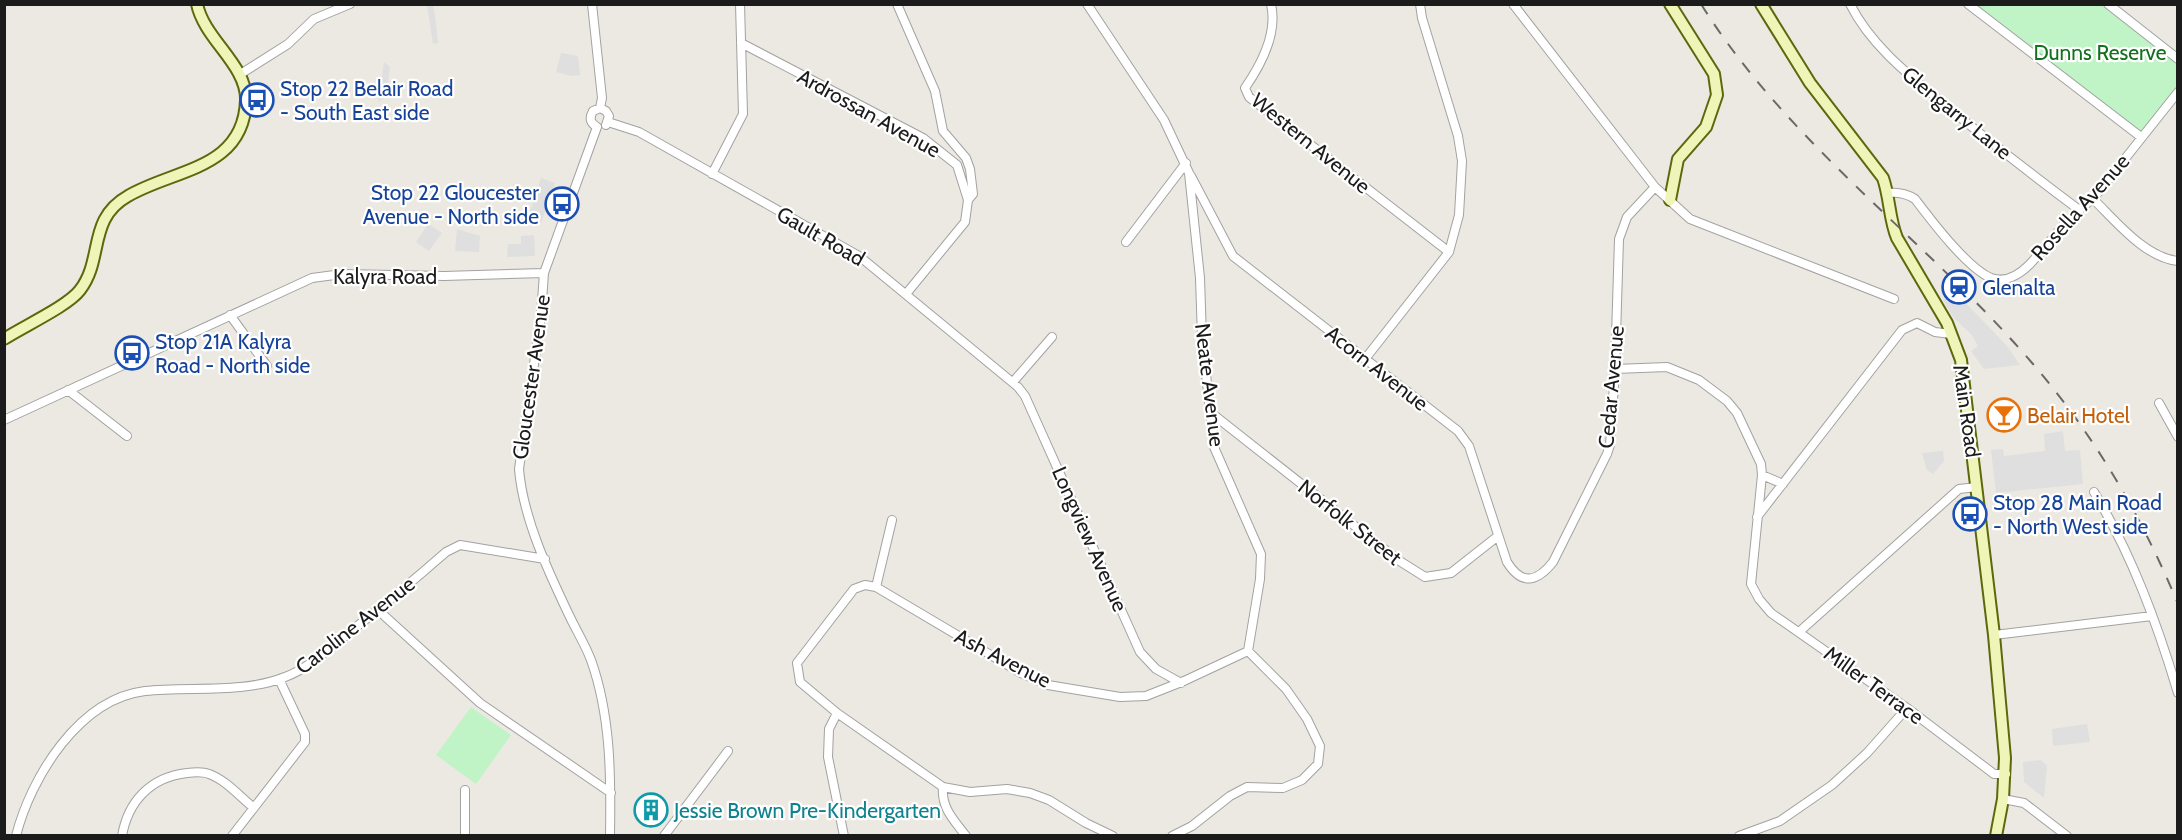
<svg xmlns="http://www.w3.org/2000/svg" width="2182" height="840" viewBox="0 0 2182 840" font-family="Cabin,sans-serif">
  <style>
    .park { fill: #c0f4c6 }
    .parking { fill: #dfdfdf }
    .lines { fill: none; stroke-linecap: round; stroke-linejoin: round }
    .street-casing { stroke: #a2a2a2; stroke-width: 10 }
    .secondary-casing { stroke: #5c680c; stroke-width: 14 }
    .street { stroke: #fff; stroke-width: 8 }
    .secondary { stroke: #eff4b8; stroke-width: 10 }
    .rail { stroke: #696969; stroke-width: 2; stroke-dasharray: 12 12; stroke-linecap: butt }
    .labels { text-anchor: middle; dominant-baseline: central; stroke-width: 4.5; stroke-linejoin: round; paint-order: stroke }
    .park-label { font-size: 21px; fill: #13701d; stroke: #fff }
    .transit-label { font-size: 21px; fill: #164399; stroke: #fff; text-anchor: start }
    .street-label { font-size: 21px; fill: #1b1b1b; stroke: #fff }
    .food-label { font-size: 21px; fill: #c56008; stroke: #fff; text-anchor: start }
    .culture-label { font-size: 21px; fill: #0d838f; stroke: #fff; text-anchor: start }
  </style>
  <rect width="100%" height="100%" fill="#ece9e2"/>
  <path class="park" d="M 1968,5 L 2108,5 L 2177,59 L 2177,92 L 2141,137 Z
    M 471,707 L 511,735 L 476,784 L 436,755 Z"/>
  <path class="parking" d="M 427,5 L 433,5 L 435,15 L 438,43 L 433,44 Z
    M 561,53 L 578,56 L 580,75 L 571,76 L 556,72 Z
    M 384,62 L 390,67 L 386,97 L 378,102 Z
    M 541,178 L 555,183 L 541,223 L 528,218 Z
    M 428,224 L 442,233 L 429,251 L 416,242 Z
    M 457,229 L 480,236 L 479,252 L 455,251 Z
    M 534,235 L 535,256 L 507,257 L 508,244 L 521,244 L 521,236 Z
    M 1952,294 L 1960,297 L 2007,346 L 2020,365 L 1984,369 L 1971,351 L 1978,346 L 1972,335 L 1953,317 L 1943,300 Z
    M 2063,431 L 2065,451 L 2080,450 L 2083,484 L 1996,493 L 1991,450 L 2003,449 L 2004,456 L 2045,451 L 2044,434 Z
    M 1943,451 L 1944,461 L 1933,474 L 1927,470 L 1922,453 Z
    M 2087,724 L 2090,742 L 2053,746 L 2052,729 Z
    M 2041,760 L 2047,766 L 2044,798 L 2024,782 L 2023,762 Z"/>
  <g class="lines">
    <defs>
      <path id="street" d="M 592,4 L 602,98 L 600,108
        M 897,4 L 935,91 L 943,131 L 966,158 L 970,169 L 973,194 L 968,200
        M 1087,4 L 1164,120 L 1189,173 L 1200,278 L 1202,338 L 1214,447 L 1261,554 L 1260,579 L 1248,651 L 1286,689 L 1307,719 L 1320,746 L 1318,764 L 1302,780 L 1283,788 L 1247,787 L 1230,796 L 1192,826 L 1172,836
        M 1271,4 C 1278,34 1261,65 1245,88 L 1249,97 L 1449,252
        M 1513,4 L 1655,187 L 1690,219 L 1894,299
        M 1850,4 C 1872,48 1914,79 1951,110 C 1993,144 2035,177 2078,209
        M 1968,4 L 2141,137
        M 2108,4 L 2178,59
        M 741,43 L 923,138 L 957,165 L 968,200 L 965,222 L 906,294
        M 239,75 L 288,44 L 314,19 L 350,4
        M 600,108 L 606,111 L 609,116 L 606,125
        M 608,122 L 639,132 L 859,256 L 1018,387 L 1025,396 L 1140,652 L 1156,669 L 1181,683
        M 597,127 L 544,273 L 541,315 L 519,469 C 523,518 548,571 569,615 C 576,630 585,644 591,660 C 611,716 611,777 610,836
        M 597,127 C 590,123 589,118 593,111 L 600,108
        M 712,174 L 743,114 L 740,4
        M 1191,176 L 1233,256 L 1458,431 L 1469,446 L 1507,562 C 1522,586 1537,582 1553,562 L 1607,454 L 1610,445 L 1615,369 L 1619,239 L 1627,217 L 1655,187
        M 1888,193 C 1898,192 1906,193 1915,199 C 1931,220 1967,268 1991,278 C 2005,283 2019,275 2029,265 C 2050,243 2067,217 2093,199 L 2178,92
        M 2093,199 C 2115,220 2145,258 2178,261
        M 1126,242 L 1186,163
        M 230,315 L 267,366
        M 1365,359 L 1449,252 L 1459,215 L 1462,161 L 1458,136 L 1422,18 L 1420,4
        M 1615,369 L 1667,367 L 1699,380 L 1727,401 L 1737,413 L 1761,464 L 1762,475 L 1783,484
        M 1013,382 L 1052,337
        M 68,390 L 127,436
        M 2159,403 L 2178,437
        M 1210,412 L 1398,560 L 1425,577 L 1451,573 L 1498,536
        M 4,420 L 312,278 L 342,274 L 444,276 L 544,273
        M 1762,475 L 1751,584 L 1759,599 L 1771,613 L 1907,708 L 1994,774 L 2006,774
        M 2094,492 C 2132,555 2157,623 2178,693
        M 1757,517 L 1902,330 L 1917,323 L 1935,332 L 1951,334
        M 876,587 L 892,520
        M 378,610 L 480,703 L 611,793
        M 1799,632 L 1959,489 L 1977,487
        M 1994,635 L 2152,616
        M 837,713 L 829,729 L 828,757 L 844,836
        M 943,787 C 941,808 954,820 966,836
        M 2003,799 L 2024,803 L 2067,836
        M 16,836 C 31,777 79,699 145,691 C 189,686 243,694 285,677 C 307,669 326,651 345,636 C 379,609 413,581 446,552 L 460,545 L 545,559
        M 122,836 C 128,801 151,777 187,773 C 194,772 202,771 209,774 C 226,780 240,797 254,808
        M 232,836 L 305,742 L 305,734 L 279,679
        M 465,836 L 465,790
        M 664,836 L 728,751
        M 1113,836 L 1086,823 L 1049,800 L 1030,793 L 1007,789 L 970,792 L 943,787 L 837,713 L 800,682 L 797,663 L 854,589 L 865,585 L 876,587 L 1021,673 L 1048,685 L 1120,697 L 1146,696 L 1184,681 L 1248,651
        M 1739,836 L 1780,821 L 1832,785 L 1867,753 L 1907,708"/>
      <path id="secondary" d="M 1761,4 L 1810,83 L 1883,178 C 1890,198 1889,219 1897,238 L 1947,323 L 1961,360 L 1994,635 L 2005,758 L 2003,799 L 1996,836
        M 1670,200 L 1678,159 L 1706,127 L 1717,95 L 1714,74 L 1670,4
        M 4,339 C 24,326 68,306 80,290 C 104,259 87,219 128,196 C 173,169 244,170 246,100 C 247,65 204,39 197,4"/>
    </defs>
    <use href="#street" class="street-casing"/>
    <use href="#secondary" class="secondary-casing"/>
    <use href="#street" class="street"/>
    <use href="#secondary" class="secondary"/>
    <path class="rail" d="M 1701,4 C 1789,145 1927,240 2033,364 C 2095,436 2142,517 2178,604"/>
  </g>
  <defs>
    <symbol id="bus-ring" viewBox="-11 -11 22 22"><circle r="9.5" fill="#fff" stroke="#1a4fb4" stroke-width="1.5"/><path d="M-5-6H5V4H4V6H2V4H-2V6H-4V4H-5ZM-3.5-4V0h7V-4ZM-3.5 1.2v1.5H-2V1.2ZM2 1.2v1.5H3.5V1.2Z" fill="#1a4fb4"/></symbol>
    <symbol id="station-ring" viewBox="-11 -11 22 22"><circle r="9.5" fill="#fff" stroke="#1a4fb4" stroke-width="1.5"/><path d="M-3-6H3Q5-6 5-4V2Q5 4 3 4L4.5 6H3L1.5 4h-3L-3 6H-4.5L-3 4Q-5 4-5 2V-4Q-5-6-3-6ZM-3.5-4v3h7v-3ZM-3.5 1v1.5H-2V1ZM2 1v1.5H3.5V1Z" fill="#1a4fb4"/></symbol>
    <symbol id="bar-ring" viewBox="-11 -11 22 22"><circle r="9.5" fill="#fff" stroke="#e8710a" stroke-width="1.5"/><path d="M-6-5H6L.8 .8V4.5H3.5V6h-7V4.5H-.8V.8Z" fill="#e8710a"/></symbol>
    <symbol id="building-ring" viewBox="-11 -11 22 22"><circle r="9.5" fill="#fff" stroke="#0f9aa8" stroke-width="1.5"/><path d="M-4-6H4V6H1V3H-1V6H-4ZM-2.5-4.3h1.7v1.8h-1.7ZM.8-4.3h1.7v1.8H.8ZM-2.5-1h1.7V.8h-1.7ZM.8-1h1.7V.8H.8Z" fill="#0f9aa8"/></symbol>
  </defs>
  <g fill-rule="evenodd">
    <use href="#bus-ring" x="238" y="81" width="38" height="38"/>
    <use href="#bus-ring" x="543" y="185" width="38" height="38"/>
    <use href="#station-ring" x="1940" y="268" width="38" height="38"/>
    <use href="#bus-ring" x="113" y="334" width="38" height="38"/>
    <use href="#bar-ring" x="1985" y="396" width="38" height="38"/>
    <use href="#bus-ring" x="1951" y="495" width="38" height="38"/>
    <use href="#building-ring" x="632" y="791" width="38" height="38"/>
  </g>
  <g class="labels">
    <g class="park-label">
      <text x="2100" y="52">Dunns Reserve</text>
    </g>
    <g class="transit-label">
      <text x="280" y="88">Stop 22 Belair Road<tspan x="280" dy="24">- South East side</tspan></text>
      <text x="539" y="192" text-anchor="end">Stop 22 Gloucester<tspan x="539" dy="24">Avenue - North side</tspan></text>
      <text x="1982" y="287">Glenalta</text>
      <text x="155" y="341">Stop 21A Kalyra<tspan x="155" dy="24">Road - North side</tspan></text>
      <text x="1993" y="502">Stop 28 Main Road<tspan x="1993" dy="24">- North West side</tspan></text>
    </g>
    <g class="street-label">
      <text transform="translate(869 113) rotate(29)">Ardrossan Avenue</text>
      <text transform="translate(1957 113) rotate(39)">Glengarry Lane</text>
      <text transform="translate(1311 143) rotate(39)">Western Avenue</text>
      <text transform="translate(2080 207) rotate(-48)">Rosella Avenue</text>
      <text transform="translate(821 236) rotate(30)">Gault Road</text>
      <text x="385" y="276">Kalyra Road</text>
      <text transform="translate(1377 368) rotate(38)">Acorn Avenue</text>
      <text transform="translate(531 377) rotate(-82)">Gloucester Avenue</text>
      <text transform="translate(1210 385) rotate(83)">Neate Avenue</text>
      <text transform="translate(1611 387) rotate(-85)">Cedar Avenue</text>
      <text transform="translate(1967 411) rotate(82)">Main Road</text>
      <text transform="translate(1350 522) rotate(38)">Norfolk Street</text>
      <text transform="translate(1090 539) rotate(66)">Longview Avenue</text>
      <text transform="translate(355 625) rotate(-38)">Caroline Avenue</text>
      <text transform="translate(1003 658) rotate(27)">Ash Avenue</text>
      <text transform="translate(1874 685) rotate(36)">Miller Terrace</text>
    </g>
    <g class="food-label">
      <text x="2027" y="415">Belair Hotel</text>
    </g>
    <g class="culture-label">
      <text x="674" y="810">Jessie Brown Pre-Kindergarten</text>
    </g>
  </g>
  <rect width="2182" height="840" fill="none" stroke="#1b1b1b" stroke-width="12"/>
</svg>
